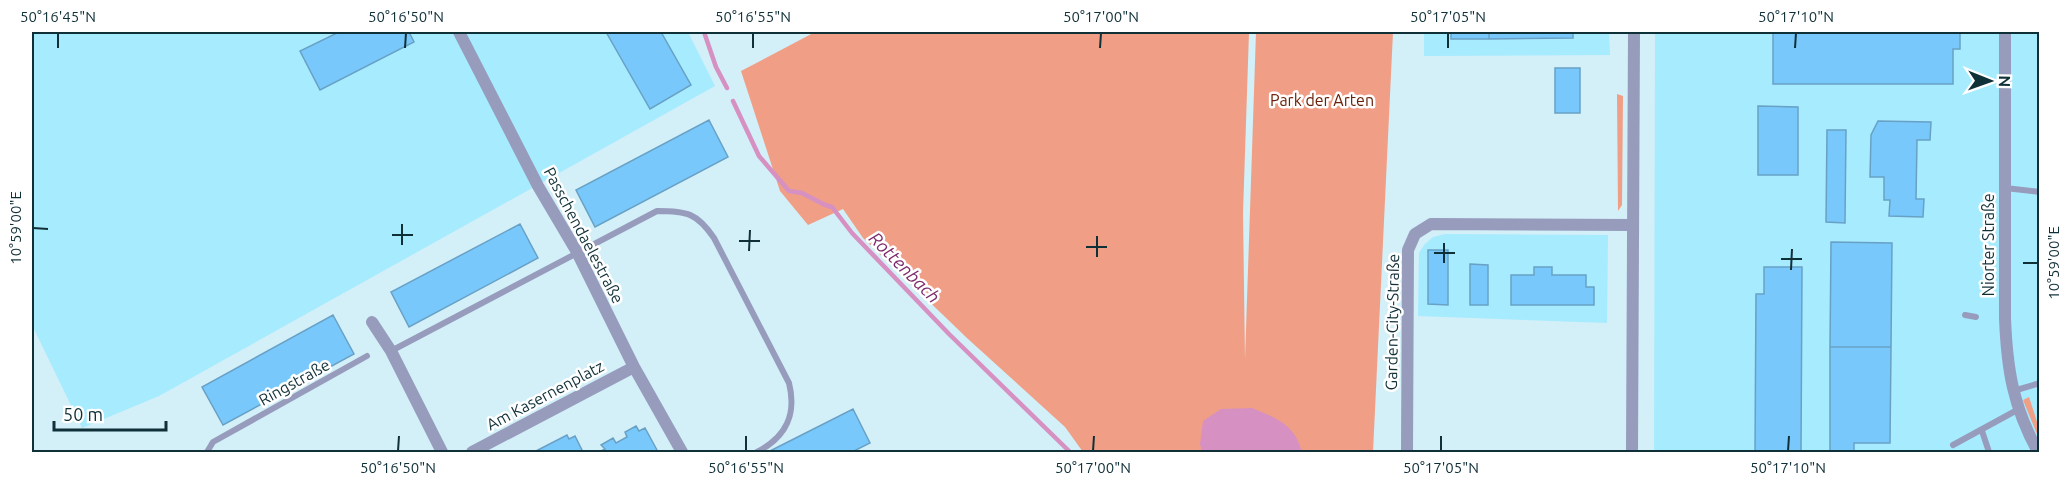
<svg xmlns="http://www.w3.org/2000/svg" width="2071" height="484" viewBox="0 0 2071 484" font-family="Ubuntu,sans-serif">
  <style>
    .built { fill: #a7ebfe }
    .green { fill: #f09f86 }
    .water { fill: #d690c2 }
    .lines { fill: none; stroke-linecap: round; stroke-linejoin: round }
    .stream { stroke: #d690c2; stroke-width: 4.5 }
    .building { fill: #78c8fb; stroke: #68a1c5; stroke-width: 1.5 }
    .service { stroke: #979cbd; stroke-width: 6 }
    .minor { stroke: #979cbd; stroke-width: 12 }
    .ticks { fill: none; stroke: #103038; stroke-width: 2 }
    .labels { text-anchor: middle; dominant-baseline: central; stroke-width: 5; stroke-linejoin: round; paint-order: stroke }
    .park-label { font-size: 16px; fill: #6a2107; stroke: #fff }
    .street-label { font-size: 16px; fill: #103038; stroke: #fff }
    .water-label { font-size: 18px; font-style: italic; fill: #7d2b6b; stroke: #fff }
    .neatline { fill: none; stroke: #103038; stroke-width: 2 }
    .ticks-label { font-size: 15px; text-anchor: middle; fill: #103038 }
  </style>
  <rect width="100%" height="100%" fill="#d3eff8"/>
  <path class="built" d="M 32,32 L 688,32 L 715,86 L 159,396 L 82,428 L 32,325 Z
    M 1424,32 L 1609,32 L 1610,55 L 1424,56 Z
    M 1655,32 L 2039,32 L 2039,452 L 1654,452 Z
    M 1445,234 L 1608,235 L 1607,323 L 1418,316 L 1419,253 L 1424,245 L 1433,237 Z"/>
  <path class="green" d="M 815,32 L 1249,32 L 1243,213 L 1245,359 L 1256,32 L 1393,32 L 1373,452 L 1083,452 L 1065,427 L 968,339 L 863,238 L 843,209 L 808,225 L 780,191 L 741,71 Z
    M 1617,94 L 1623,96 L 1622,205 L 1618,211 Z
    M 2029,397 L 2039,428 L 2039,439 L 2023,400 Z"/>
  <path class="water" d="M 1252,408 C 1276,418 1295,424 1302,452 L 1202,452 L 1200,444 L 1203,421 L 1221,409 Z"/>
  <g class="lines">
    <path class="stream" d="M 704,32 L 716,67 L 727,88
      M 733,101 L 759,156 L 789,191 L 802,193 L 825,205 L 832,207 L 852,233 L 949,334 L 1070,452"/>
  </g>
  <path class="building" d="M 339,32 L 409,32 L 414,42 L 320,90 L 300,51 Z
    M 606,32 L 661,32 L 691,85 L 650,109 Z
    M 1451,32 L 1489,32 L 1489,39 L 1451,39 Z
    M 1489,32 L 1573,32 L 1573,38 L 1489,39 Z
    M 1773,32 L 1960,32 L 1960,49 L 1953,49 L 1953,84 L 1773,84 Z
    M 1555,68 L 1580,68 L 1580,113 L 1555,113 Z
    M 1758,106 L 1798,107 L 1798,175 L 1758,175 Z
    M 709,120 L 728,157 L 595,227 L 576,190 Z
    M 1878,121 L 1931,122 L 1930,140 L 1917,140 L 1916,199 L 1924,199 L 1923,217 L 1889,216 L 1890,200 L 1884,200 L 1884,177 L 1870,177 L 1871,135 Z
    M 1827,130 L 1846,130 L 1845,223 L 1826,222 Z
    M 520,224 L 538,258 L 409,327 L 391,292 Z
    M 1831,242 L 1892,243 L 1891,347 L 1830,347 Z
    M 1428,250 L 1448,250 L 1448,305 L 1428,304 Z
    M 1470,264 L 1488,265 L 1488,305 L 1470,305 Z
    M 1534,267 L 1552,267 L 1552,275 L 1586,275 L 1586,287 L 1594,287 L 1594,305 L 1511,305 L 1511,275 L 1534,275 Z
    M 1764,267 L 1802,267 L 1801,452 L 1755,452 L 1756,294 L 1764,294 Z
    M 333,315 L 354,354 L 223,425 L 202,387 Z
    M 1830,347 L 1891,347 L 1890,443 L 1854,443 L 1854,451 L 1830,451 Z
    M 853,409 L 870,443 L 852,452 L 768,452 Z
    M 636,426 L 639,431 L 645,428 L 657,450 L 651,452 L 599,452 L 605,449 L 601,445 L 613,438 L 616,443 L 627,437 L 625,432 Z
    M 567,435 L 569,439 L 575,436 L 583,452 L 534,452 Z"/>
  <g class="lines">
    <path class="service" d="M 2005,188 L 2040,192
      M 1965,315 L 1976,317
      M 391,351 L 657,211 C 687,211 697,213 714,238 L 789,383 C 797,415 786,437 757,452
      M 2013,391 L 2040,383
      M 1982,431 L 1989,452
      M 1953,445 L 2019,409
      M 207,452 L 213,442 L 367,356"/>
    <path class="minor" d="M 459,32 L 538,186 L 577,252 L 634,367 L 682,452
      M 2005,32 L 2005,318 C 2007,370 2013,406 2038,452
      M 372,322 L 391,351 L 442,452
      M 472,452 L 634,367
      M 1407,452 L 1408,250 L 1415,234 L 1431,224 L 1632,225
      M 1632,452 L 1634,32"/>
  </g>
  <path class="ticks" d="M 58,48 L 58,33M 405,48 L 406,33M 753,48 L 753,33M 1100,48 L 1101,33M 1448,48 L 1448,33M 1795,48 L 1796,33M 33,228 L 48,229M 392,235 L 413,235M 739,241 L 760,241M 402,245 L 402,224M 1086,247 L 1107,247M 749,251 L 750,230M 1434,253 L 1455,253M 1097,257 L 1097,236M 1781,259 L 1802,259M 1444,263 L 1444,243M 2023,263 L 2038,263M 1791,270 L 1792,249M 398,451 L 399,436M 746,451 L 746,436M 1093,451 L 1094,436M 1441,451 L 1441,436M 1788,451 L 1789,436"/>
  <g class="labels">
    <g class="park-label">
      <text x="1322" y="100">Park der Arten</text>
    </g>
    <g class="street-label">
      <text transform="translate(584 235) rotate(62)">Passchendaelestraße</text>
      <text transform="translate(1988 245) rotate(-90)">Niorter Straße</text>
      <text transform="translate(1392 322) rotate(-89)">Garden-City-Straße</text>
      <text transform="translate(294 382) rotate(-29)">Ringstraße</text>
      <text transform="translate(545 395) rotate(-28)">Am Kasernenplatz</text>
    </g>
    <g class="water-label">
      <text transform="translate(905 267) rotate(45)">Rottenbach</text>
    </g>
  </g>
  <rect width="2071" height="484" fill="none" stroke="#ffffff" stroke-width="66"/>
  <g transform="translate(1990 81) rotate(91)" stroke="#ffffff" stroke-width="4.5" paint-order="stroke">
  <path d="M0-4.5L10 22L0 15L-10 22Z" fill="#103038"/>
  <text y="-9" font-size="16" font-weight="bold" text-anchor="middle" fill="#103038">N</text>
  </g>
  <path d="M54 421v9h112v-9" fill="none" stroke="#103038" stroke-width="3"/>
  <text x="63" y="421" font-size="18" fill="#103038" stroke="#ffffff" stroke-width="4.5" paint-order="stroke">50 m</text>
  <rect x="33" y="33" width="2005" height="418" class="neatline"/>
  <g class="ticks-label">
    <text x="58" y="22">50°16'45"N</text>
    <text x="406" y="22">50°16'50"N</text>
    <text x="753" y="22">50°16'55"N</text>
    <text x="1101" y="22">50°17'00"N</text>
    <text x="1448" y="22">50°17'05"N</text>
    <text x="1796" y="22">50°17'10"N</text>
    <text transform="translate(16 228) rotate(-90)" y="5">10°59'00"E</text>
    <text transform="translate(2054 263) rotate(-90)" y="5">10°59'00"E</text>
    <text x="398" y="473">50°16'50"N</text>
    <text x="746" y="473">50°16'55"N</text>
    <text x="1093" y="473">50°17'00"N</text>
    <text x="1441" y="473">50°17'05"N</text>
    <text x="1788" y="473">50°17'10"N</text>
  </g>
</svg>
